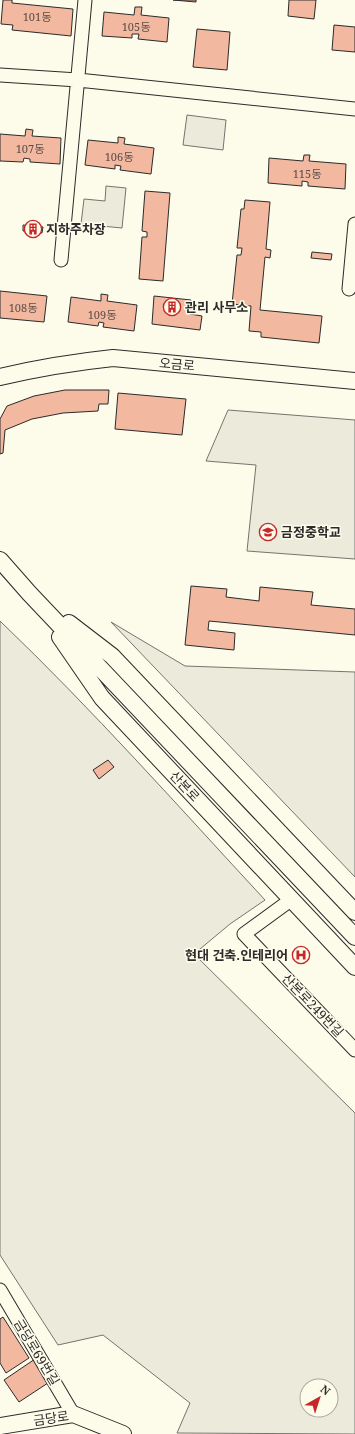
<svg xmlns="http://www.w3.org/2000/svg" width="355" height="1434" viewBox="0 0 355 1434" font-family="'Noto Serif','Noto Sans KR',serif">
  <style>
    .green { fill: #ecebdb; stroke: #74746e; fill-rule: evenodd }
    .building { fill: #f2b8a0; stroke: #2b2b2b }
    .lines { fill: none; stroke-linecap: round; stroke-linejoin: round }
    .minor-casing { stroke: #2b2b2b; stroke-width: 15 }
    .tertiary-casing { stroke: #2b2b2b; stroke-width: 18 }
    .minor { stroke: #fdfbea; stroke-width: 13 }
    .tertiary { stroke: #fdfbea; stroke-width: 16 }
    .labels { text-anchor: middle; dominant-baseline: central; stroke-width: 3; stroke-linejoin: round; paint-order: stroke }
    .number-label { font-size: 11px; fill: #5d4e48 }
    .poi-label { font-size: 13px; font-weight: bold; fill: #2b2b2b; stroke: #fdfbea; text-anchor: start }
    .street-label { font-size: 13px; fill: #2b2b2b; stroke: #fdfbea }
  </style>
  <rect width="100%" height="100%" fill="#fdfbea"/>
  <path class="green" d="M 187,115 L 226,120 L 223,150 L 183,145 Z
    M 106,186 L 126,188 L 122,228 L 81,224 L 84,199 L 105,201 Z
    M 228,410 L 355,420 L 355,559 L 247,551 L 256,465 L 206,461 Z
    M 0,621 C 93,710 178,806 265,900 L 230,924 L 194,954 L 355,1113 L 355,1434 L 177,1433 L 190,1403 L 103,1335 L 58,1345 L 0,1255 ZM 307,1386 L 331,1386 L 331,1410 L 307,1410 Z
    M 111,622 L 185,666 L 355,672 L 355,877 Z"/>
  <path class="building" d="M 3,0 L 12,0 L 12,3 L 73,9 L 71,36 L 12,30 L 13,25 L 1,24 Z
    M 173,0 L 196,0 L 196,2 Z
    M 289,0 L 316,0 L 314,19 L 288,16 Z
    M 135,7 L 142,7 L 141,15 L 169,18 L 167,42 L 138,39 L 139,34 L 132,34 L 132,38 L 102,36 L 104,12 L 134,15 Z
    M 334,25 L 355,27 L 355,52 L 332,50 Z
    M 197,29 L 230,32 L 227,70 L 193,67 Z
    M 26,129 L 33,130 L 32,136 L 61,138 L 60,164 L 30,162 L 30,159 L 24,158 L 23,162 L 0,161 L 0,134 L 25,136 Z
    M 118,137 L 125,138 L 124,144 L 154,148 L 151,174 L 120,170 L 121,166 L 115,165 L 115,169 L 85,165 L 88,140 L 118,143 Z
    M 304,155 L 310,155 L 309,161 L 346,164 L 345,189 L 308,186 L 308,182 L 302,181 L 302,186 L 268,183 L 269,158 L 303,161 Z
    M 145,191 L 170,193 L 163,281 L 139,279 L 142,237 L 147,237 L 147,232 L 142,231 Z
    M 245,200 L 270,202 L 266,249 L 271,250 L 270,258 L 265,257 L 260,310 L 322,316 L 319,343 L 261,337 L 261,332 L 249,331 L 251,306 L 232,304 L 237,255 L 241,255 L 242,248 L 237,248 L 241,209 L 244,209 Z
    M 23,225 L 43,227 L 42,233 L 23,231 Z
    M 312,252 L 332,254 L 331,260 L 311,258 Z
    M 0,291 L 47,296 L 44,322 L 0,318 Z
    M 101,294 L 108,295 L 107,301 L 137,305 L 134,331 L 103,327 L 104,323 L 99,322 L 98,326 L 68,322 L 71,297 L 101,301 Z
    M 154,296 L 191,300 L 190,314 L 202,316 L 200,330 L 152,324 Z
    M 65,390 L 109,390 L 108,404 L 99,404 L 98,411 L 63,413 L 32,419 L 5,430 L 3,453 L 0,454 L 0,419 L 7,406 L 34,396 Z
    M 118,393 L 186,399 L 182,435 L 115,429 Z
    M 191,586 L 227,589 L 226,597 L 259,601 L 260,587 L 313,592 L 311,605 L 355,609 L 355,635 L 209,621 L 208,630 L 235,633 L 234,650 L 185,645 Z
    M 108,760 L 114,767 L 99,779 L 93,770 Z
    M 3,1317 L 29,1358 L 6,1373 L 0,1363 L 0,1319 Z
    M 35,1359 L 51,1381 L 19,1402 L 4,1380 Z"/>
  <g class="lines">
    <defs>
      <path id="minor" d="M 0,75 L 78,80 L 355,109
        M 61,260 L 85,0
        M 349,289 L 355,224
        M 292,899 L 244,934 L 355,1050
        M 0,1290 L 73,1414"/>
      <path id="tertiary" d="M 0,377 C 38,368 75,362 113,358 L 355,381
        M 0,560 L 29,593 L 355,937
        M 69,623 L 112,656 L 355,912
        M 60,637 L 102,698 L 355,967
        M 0,1426 L 73,1414 L 123,1434"/>
    </defs>
    <use href="#minor" class="minor-casing"/>
    <use href="#tertiary" class="tertiary-casing"/>
    <use href="#minor" class="minor"/>
    <use href="#tertiary" class="tertiary"/>
  </g>
  <defs>
    <symbol id="building-ring" viewBox="-11 -11 22 22"><circle r="9.5" fill="#fdfbea" stroke="#c62828" stroke-width="1.5"/><path d="M-4-6H4V6H1V3H-1V6H-4ZM-2.5-4.3h1.7v1.8h-1.7ZM.8-4.3h1.7v1.8H.8ZM-2.5-1h1.7V.8h-1.7ZM.8-1h1.7V.8H.8Z" fill="#c62828"/></symbol>
    <symbol id="school-ring" viewBox="-11 -11 22 22"><circle r="9.5" fill="#fdfbea" stroke="#c62828" stroke-width="1.5"/><path d="M0-5L7-2L0 1L-7-2ZM-4 1L0 2.5L4 1V4Q0 6-4 4Z" fill="#c62828"/></symbol>
    <symbol id="hospital-ring" viewBox="-11 -11 22 22"><circle r="9.5" fill="#fdfbea" stroke="#c62828" stroke-width="1.5"/><path d="M-5-5h3v3.5h4V-5h3V5h-3V1.5h-4V5h-3Z" fill="#c62828"/></symbol>
  </defs>
  <g fill-rule="evenodd">
    <use href="#building-ring" x="23" y="219" width="20" height="20"/>
    <use href="#building-ring" x="162" y="297" width="20" height="20"/>
    <use href="#school-ring" x="258" y="522" width="20" height="20"/>
    <use href="#hospital-ring" x="291" y="945" width="20" height="20"/>
  </g>
  <g class="labels">
    <g class="number-label">
      <text x="37" y="16">101동</text>
      <text x="136" y="26">105동</text>
      <text x="30" y="148">107동</text>
      <text x="119" y="156">106동</text>
      <text x="307" y="173">115동</text>
      <text x="23" y="307">108동</text>
      <text x="102" y="314">109동</text>
    </g>
    <g class="poi-label">
      <text x="46" y="229">지하주차장</text>
      <text x="185" y="307">관리 사무소</text>
      <text x="281" y="532">금정중학교</text>
      <text x="288" y="955" text-anchor="end">현대 건축.인테리어</text>
    </g>
    <g class="street-label">
      <text transform="translate(177 364) rotate(5)">오금로</text>
      <text transform="translate(185 786) rotate(47)">산본로</text>
      <text transform="translate(313 1005) rotate(46)">산본로249번길</text>
      <text transform="translate(37 1352) rotate(59)">금당로69번길</text>
      <text transform="translate(51 1418) rotate(-8)">금당로</text>
    </g>
  </g>
  <g transform="translate(319 1398) rotate(39)"><circle r="19" fill="#fdfbea" stroke="#a9a89e"/>
  <path d="M0-3L7 15L0 10L-7 15Z" fill="#c62828"/>
  <text y="-6" font-size="11" font-weight="bold" text-anchor="middle" fill="#2b2b2b">N</text>
  </g>
</svg>
